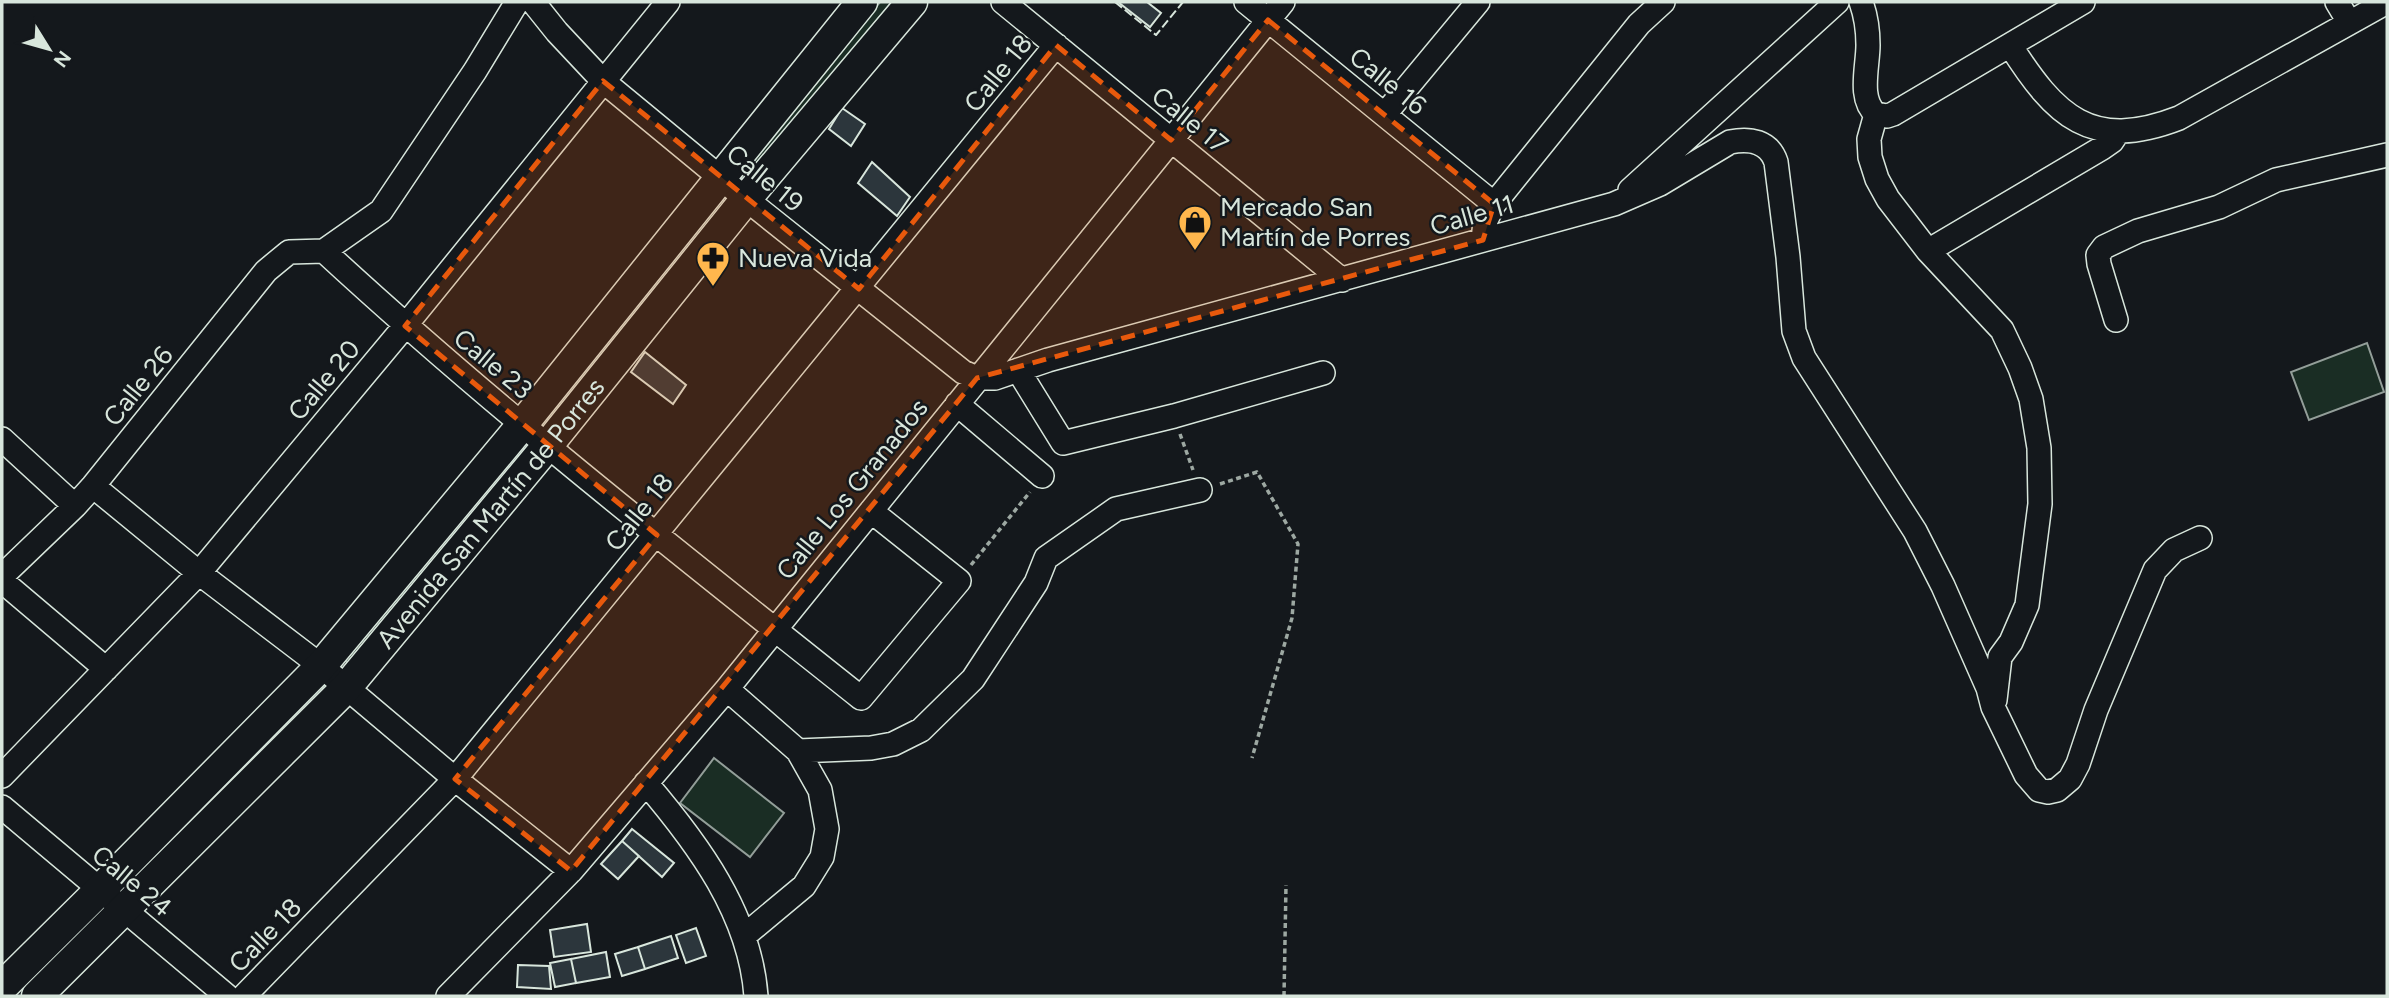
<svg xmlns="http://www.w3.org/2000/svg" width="2389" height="998" viewBox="0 0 2389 998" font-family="Figtree,sans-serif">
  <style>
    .green { fill: #1a2d24; stroke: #939e99; stroke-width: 2 }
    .building { fill: #2c363c; stroke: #d8e6dc; stroke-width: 2 }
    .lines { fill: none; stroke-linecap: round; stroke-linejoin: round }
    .minor-casing { stroke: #d8e6dc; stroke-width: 26 }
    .major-casing { stroke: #d8e6dc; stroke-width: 33 }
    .path { stroke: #9da8a2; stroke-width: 3.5; stroke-dasharray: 5 3.5; stroke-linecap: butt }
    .minor { stroke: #14181c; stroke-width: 23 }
    .major { stroke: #14181c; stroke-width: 30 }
    .fence { stroke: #d8e6dc; stroke-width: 2; stroke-dasharray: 9 3.5; stroke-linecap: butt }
    .marked { fill: #e8590c; fill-opacity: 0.2; stroke: #e8590c; stroke-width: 5; stroke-dasharray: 14 9; stroke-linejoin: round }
    .labels { text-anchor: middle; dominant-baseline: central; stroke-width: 5; stroke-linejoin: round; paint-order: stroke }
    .street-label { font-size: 26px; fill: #d8e6dc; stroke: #14181c }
    .poi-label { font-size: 26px; fill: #d8e6dc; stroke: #14181c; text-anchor: start }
  </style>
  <rect width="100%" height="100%" fill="#14181c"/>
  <path class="green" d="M 880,2 L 892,2 L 747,179 L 741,178 L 738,174 Z
    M 719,196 L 724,201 L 725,207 L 552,421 L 546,419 Z
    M 2367,343 L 2384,392 L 2309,420 L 2291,372 Z
    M 518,443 L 525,450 L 350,664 L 341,658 Z
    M 315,684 L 323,686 L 322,693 L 133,888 L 122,881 Z
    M 714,758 L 784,813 L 750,857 L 680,803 Z"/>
  <path class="building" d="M 1118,2 L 1147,2 L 1161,13 L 1150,27 Z
    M 842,108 L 865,124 L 851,146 L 829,129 Z
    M 872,162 L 910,197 L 897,216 L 858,183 Z
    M 645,352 L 686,385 L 673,404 L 631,372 Z
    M 632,829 L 674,863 L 662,877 L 622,841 Z
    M 622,841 L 639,856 L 618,879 L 601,864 Z
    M 587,924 L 591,952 L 554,957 L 550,930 Z
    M 696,928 L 706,956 L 686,963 L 676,935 Z
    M 671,936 L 678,958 L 645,969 L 638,947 Z
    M 638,947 L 645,969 L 622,976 L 615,954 Z
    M 606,952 L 610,977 L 576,983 L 571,959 Z
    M 571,959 L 576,983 L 555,987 L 550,963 Z
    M 518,965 L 549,966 L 551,989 L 517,987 Z"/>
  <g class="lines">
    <defs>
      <path id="minor" d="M 533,2 L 557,32 L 603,81 L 746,199 L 963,372 L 977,378 L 995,378 L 1048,360 L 1614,204 L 1660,184 L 1730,142 C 1750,138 1769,141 1776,162 L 1788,257 L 1794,331 L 1804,358 L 1915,531 L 1943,586 L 1988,688 L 1993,707 L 2026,775 L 2039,790 L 2048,792 L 2057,790 L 2070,779 L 2078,764 L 2096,710 L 2155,570 L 2174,550 L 2200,538
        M 1003,2 L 1342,280
        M 1246,2 L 1494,204
        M 1861,2 C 1866,16 1868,31 1868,45 C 1868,67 1858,99 1876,114
        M 2337,2 L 2349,22
        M 2010,45 C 2055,116 2091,152 2179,118 L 2387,2
        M 1385,114 L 1478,2
        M 1876,114 L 1869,139 L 1870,157 L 1877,179 L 1888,199 L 1928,251 L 2002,330 L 2020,368 L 2031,399 L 2039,448 L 2040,504 L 2027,605 L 2011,642 L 2000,657 L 1995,700
        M 1876,114 L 1887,116 L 1893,114 L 2083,2
        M 1630,190 L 1837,2
        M 1483,240 L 1485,222 L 1494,204 L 1639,24 L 1663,2
        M 324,251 C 495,409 679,553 861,698 L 959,581 L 871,511
        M 324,251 L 381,211 L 475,71 L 517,2
        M 1928,251 L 2102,148 L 2112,141 L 2118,132
        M 2116,320 L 2099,264 L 2098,255 L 2104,247 L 2138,231 L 2219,207 L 2276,180 L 2387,155
        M 1018,370 L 1063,443 L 1174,416 L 1323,373
        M 957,404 L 1042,476
        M 2,439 L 75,506
        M 93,486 L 199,573 L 321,666 L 455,779 L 571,871
        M 2,576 L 75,506 L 93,486 L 266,271 L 289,252 L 324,251
        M 2,581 L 106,669
        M 727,689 L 798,751 L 820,790 L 827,829 L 822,857 L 804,886 L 744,936
        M 798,751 L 871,748 L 893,744 L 921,730 L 973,679 L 1036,583 L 1046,558 L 1116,509 L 1200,490
        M 2,776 L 199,573 L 405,326 L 668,2
        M 646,783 C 698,844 750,914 756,996
        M 2,807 L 227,996
        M 244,996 L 455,779 L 1056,45
        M 448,996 L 571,871 L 727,689 L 1283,2"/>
      <g id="major">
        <path d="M 2,987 L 100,890 L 321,666 L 522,425 L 862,2"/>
        <path id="s1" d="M 37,996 L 346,688 L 548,445 L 746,199 L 912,2"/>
      </g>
    </defs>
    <use href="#minor" class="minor-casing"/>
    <use href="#major" class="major-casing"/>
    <path class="path" d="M 1180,434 L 1193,470
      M 1220,484 L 1257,472 L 1298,544 L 1292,618 L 1252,758
      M 971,565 L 1030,492
      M 1284,996 L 1286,885"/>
    <use href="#minor" class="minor"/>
    <use href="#major" class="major"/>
    <path class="fence" d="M 1115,2 L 1156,35 L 1183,2"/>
  </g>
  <path class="marked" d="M 1268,20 L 1494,204 L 1483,240 L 977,378 L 571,871 L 455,779 L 657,535 L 405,326 L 603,81 L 859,289 L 1056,45 L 1171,140 Z"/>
  <defs>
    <symbol id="shop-pin" viewBox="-11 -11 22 30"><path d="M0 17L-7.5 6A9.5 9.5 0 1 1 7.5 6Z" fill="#ffb74d" stroke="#14181c"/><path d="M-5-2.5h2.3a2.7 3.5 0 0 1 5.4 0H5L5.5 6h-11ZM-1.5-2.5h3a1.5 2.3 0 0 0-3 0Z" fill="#111"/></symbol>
    <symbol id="pharmacy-pin" viewBox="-11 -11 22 30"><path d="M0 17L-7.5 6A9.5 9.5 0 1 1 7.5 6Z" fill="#ffb74d" stroke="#14181c"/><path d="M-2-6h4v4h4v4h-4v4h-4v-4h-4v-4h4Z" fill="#111"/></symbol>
  </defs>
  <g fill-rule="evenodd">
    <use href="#shop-pin" x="1176" y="203" width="38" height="52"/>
    <use href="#pharmacy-pin" x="694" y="239" width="38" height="52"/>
  </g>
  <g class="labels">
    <g class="street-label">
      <text transform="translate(998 73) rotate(-51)">Calle 18</text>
      <text transform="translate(1388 81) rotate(39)">Calle 16</text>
      <text transform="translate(1190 120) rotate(39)">Calle 17</text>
      <text transform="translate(765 178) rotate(39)">Calle 19</text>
      <text transform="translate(1472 215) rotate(-16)">Calle 11</text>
      <text transform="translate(493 364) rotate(40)">Calle 23</text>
      <text transform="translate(324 380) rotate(-50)">Calle 20</text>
      <text transform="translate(138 386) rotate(-51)">Calle 26</text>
      <text transform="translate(852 489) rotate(-51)">Calle Los Granados</text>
      <text transform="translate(639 512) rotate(-51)">Calle 18</text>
      <text stroke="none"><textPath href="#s1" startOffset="663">Avenida San Martín de Porres</textPath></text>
      <text transform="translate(132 881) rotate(40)">Calle 24</text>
      <text transform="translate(265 935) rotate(-46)">Calle 18</text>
    </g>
    <g class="poi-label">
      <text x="1220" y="207">Mercado San<tspan x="1220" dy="30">Martín de Porres</tspan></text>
      <text x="738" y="258">Nueva Vida</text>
    </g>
  </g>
  <rect width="2389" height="998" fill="none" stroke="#d8e6dc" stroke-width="7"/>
  <g transform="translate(49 49) rotate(127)" stroke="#14181c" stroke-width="5" paint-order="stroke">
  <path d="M0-5L12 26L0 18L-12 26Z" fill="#d8e6dc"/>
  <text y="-10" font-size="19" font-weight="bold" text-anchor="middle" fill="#d8e6dc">N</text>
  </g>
</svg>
